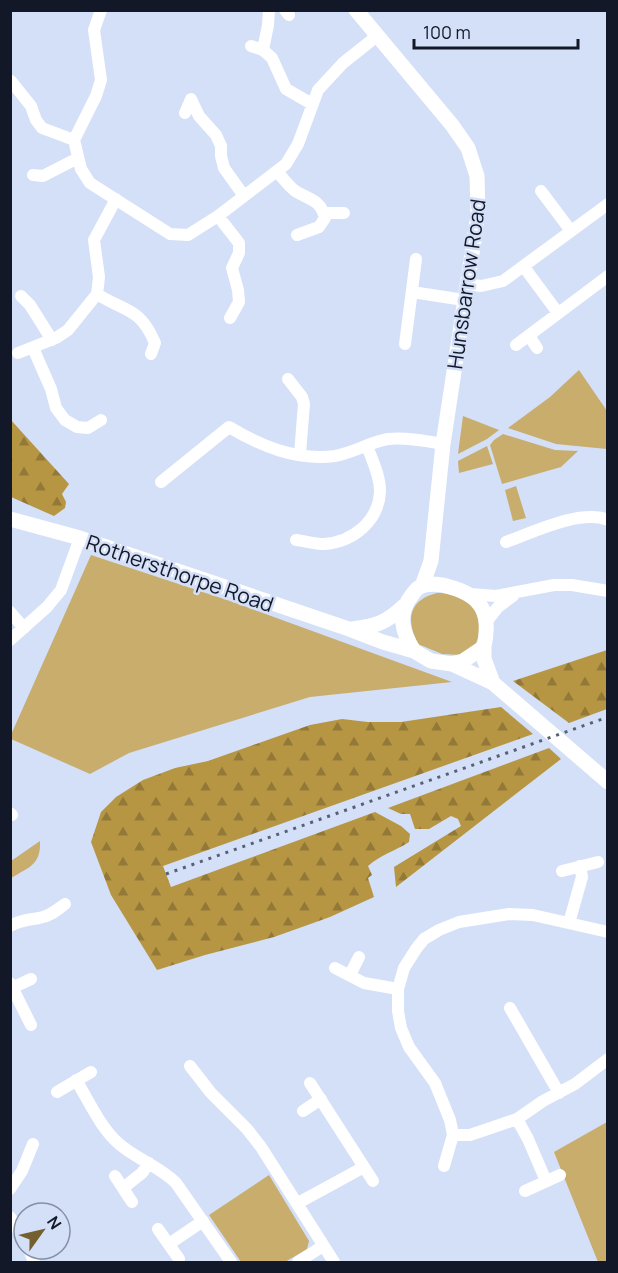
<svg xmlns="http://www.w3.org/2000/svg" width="618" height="1273" viewBox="0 0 618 1273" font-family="Manrope,sans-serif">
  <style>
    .green { fill: #c8ad6d }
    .forest { fill: url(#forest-firs) }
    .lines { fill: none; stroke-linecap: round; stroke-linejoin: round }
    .minor { stroke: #fff; stroke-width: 12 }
    .tertiary { stroke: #fff; stroke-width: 15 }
    .rail { stroke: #596073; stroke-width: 3; stroke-dasharray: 3 6; stroke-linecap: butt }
    .labels { text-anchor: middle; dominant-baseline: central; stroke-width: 5; stroke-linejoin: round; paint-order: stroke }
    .street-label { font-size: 21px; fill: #121827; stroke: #d4dff8 }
  </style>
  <defs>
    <pattern id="forest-firs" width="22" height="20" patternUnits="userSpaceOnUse" patternTransform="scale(1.5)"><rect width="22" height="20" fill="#b79643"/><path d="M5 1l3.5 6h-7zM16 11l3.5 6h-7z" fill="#937938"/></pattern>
  </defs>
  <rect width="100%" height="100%" fill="#d4dff8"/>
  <path class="green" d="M 579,370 L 607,411 L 607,449 L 556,444 L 508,428 L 550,397 Z
    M 463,416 L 499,430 L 487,439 L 458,454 Z
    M 503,434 L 555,450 L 578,451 L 561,467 L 502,484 L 490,445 L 494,440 Z
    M 487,446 L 493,464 L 459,473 L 458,461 Z
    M 516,486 L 526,518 L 513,521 L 505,490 Z
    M 91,555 L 233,602 L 452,682 L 310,697 L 129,753 L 90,774 L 11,739 L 10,737 Z
    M 437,593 C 457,593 477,603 479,624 C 480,630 479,638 476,643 C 473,648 466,652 461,655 L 442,654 L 418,644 C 406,621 408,600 437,593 Z
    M 40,841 C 41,865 29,867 11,878 L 11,861 Z
    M 607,1122 L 607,1262 L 598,1262 L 554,1152 Z
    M 269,1175 L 309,1241 L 307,1249 L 285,1262 L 241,1262 L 209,1215 Z"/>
  <path class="forest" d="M 10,419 L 69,484 L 62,494 L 66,502 L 65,508 L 54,516 L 11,497 Z
    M 607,650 L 607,709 L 569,723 L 513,681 Z
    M 501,707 L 533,734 L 163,866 L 171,887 L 375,812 L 401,826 L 410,834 L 409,842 C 395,851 380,855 368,866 L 372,875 L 368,878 L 374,897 L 330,917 L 274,937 L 205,955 L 157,970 L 111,895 L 91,842 L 101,812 L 116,797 L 143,780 L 175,768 L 208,761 L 310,725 L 342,719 L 368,722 L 401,722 Z
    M 549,748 L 561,759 L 396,887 L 394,867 L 461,826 L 458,819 L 451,816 L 429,829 L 415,829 L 410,814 L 401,814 L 388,808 Z"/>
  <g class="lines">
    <path class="minor" d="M 101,10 L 94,30 L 101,80 L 96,96 L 74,140 L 81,169 L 90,183 L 170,234 L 188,235 L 218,216 L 286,164 L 298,144 L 318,90 L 343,63 L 377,36
      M 285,10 L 289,15
      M 251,46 L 263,50 L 272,58 L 286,89 L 312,104
      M 263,50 L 268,25 L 269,10
      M 11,81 L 31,106 L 36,120 L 42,128 L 74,140
      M 185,113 L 191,99 L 199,116 L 216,135 L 221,146 L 221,156 L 224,168 L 244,196
      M 277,171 C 282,177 287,184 294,190 C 308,200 320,198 325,218 L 319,227 L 297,235
      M 33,175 L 43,176 L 78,158
      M 541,191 L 571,231
      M 116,199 L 94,240 L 99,277 L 97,294 C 125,312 140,307 155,343 L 151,354
      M 324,213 L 344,213
      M 218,216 L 239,243 L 239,253 L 232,268 L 238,290 L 239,302 L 230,318
      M 524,267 L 558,313
      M 467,284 L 481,286 L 503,281 L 608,204
      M 412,292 L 464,300
      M 21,296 L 30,305 L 52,340
      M 529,336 L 537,348
      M 405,344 L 416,259
      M 516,345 L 608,276
      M 33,348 L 51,389 L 56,408 L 65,420 L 77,427 L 88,428 L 101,420
      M 18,353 L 56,338 L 68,330 L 97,294
      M 288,379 L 302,397 L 304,404 L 300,454
      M 161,482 L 229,427 C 261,446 296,461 335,456 C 353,453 370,442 388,439 C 406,437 426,441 443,444
      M 296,540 C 305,541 315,544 324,544 C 353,542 379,521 380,491 C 380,475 372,460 367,446
      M 506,542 C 534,532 580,509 608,520
      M 470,594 L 496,596 L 554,585 L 572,585 L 608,591
      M 10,612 L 24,628
      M 487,621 L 498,607 L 513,596
      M 10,640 L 47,607 L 61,590 L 80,538
      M 10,813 L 12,815
      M 562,871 L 598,862
      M 569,923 L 582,877 L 580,866
      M 10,926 C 21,920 28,920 39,918 C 49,917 57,910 65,904
      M 335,968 L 364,983 L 398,989
      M 350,975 L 359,957
      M 10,983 L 31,1025
      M 12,988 L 31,979
      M 510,1008 L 559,1093
      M 190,1066 L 211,1093 L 247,1129 L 261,1147 L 334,1262
      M 76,1080 C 89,1101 100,1127 118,1143 C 136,1159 159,1166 176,1183 L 231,1262
      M 310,1083 L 373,1181
      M 57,1092 L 91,1072
      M 303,1111 L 321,1099
      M 517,1119 L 528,1139 L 546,1181
      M 453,1135 L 470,1135 L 517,1119 L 543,1101 L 575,1084 L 608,1059
      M 444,1166 L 453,1135 L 450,1120 L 435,1083 L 409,1047 L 401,1028 L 398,1011 L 398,989 L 404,968 L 416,949 L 424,939 L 439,930 L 459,922 L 509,914 L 533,915 L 608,932
      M 115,1176 L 132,1202
      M 123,1188 L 142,1173 L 149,1163
      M 10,1189 L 22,1171 L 33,1144
      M 525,1191 L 560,1175
      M 298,1203 L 364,1167
      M 10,1217 L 24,1239
      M 158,1229 L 179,1259
      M 169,1244 L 203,1221
      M 29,1249 L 34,1262
      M 298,1262 L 323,1246"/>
    <path class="tertiary" d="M 356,10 L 452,125 L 468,148 L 477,176 L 478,214 L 443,444 L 431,561 L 422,586
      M 10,519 L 80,538 L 349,629 L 383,642 L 414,651 L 431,661 L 452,664 L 463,661 L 484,647 C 491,614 483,596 450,587 C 442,584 430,583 422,586 C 418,587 414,592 412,595 C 397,614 402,632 414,651
      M 352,629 C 376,626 386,623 404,606
      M 484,647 L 484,659 L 493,683
      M 452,664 L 493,683 L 608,782"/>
    <path class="rail" d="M 166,874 L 608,717"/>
  </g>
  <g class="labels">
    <g class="street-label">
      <text transform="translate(466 284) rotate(-82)">Hunsbarrow Road</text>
      <text transform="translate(180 573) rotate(19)">Rothersthorpe Road</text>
    </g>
  </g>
  <rect width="618" height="1273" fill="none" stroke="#121827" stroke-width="24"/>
  <g transform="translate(42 1231) rotate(56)"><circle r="28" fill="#d4dff8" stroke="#868fa4" stroke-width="1.5"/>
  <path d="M0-4.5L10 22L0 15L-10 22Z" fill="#74602f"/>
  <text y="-9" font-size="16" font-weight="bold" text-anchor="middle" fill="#121827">N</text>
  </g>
  <path d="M414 39v9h164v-9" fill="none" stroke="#121827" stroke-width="3"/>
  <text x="423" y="39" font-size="18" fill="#121827" stroke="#d4dff8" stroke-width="4.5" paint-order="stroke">100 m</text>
</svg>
